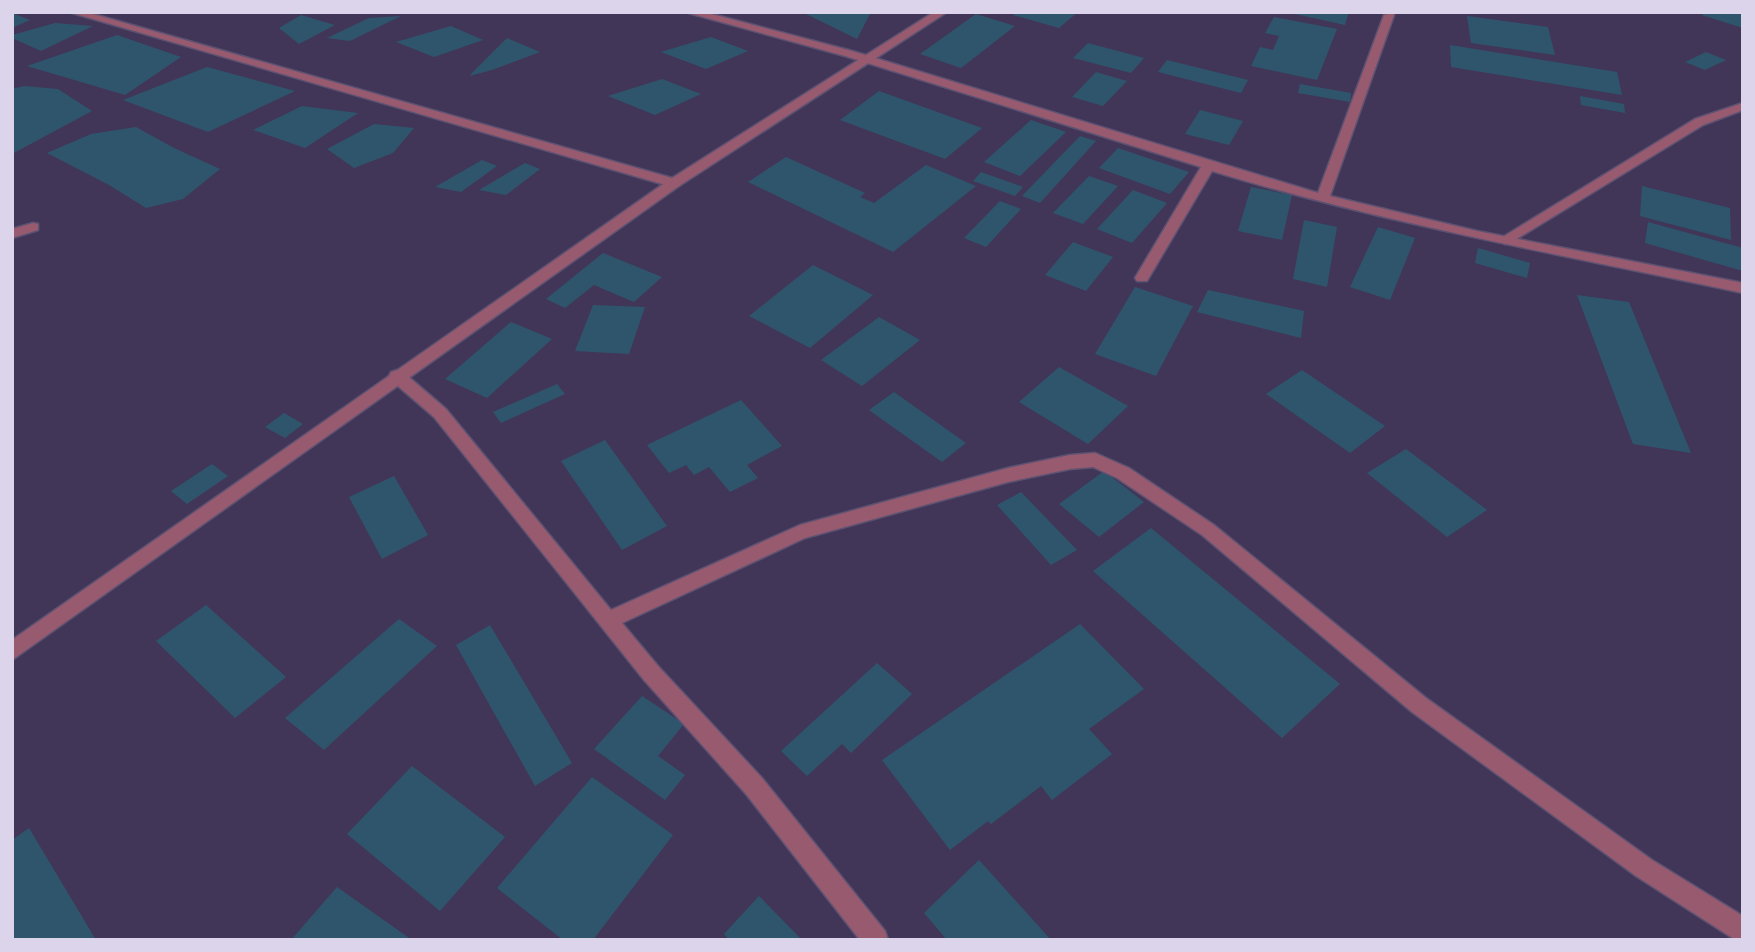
<svg xmlns="http://www.w3.org/2000/svg" width="1755" height="952" viewBox="0 0 1755 952" font-family="'Source Serif 4',serif">
  <style>
    .building { fill: #2f556d }
    .lines { fill: none; stroke-linecap: round; stroke-linejoin: round }
    .service-casing { stroke: #5d5272; stroke-width: 3 }
    .minor-casing { stroke: #5d5272; stroke-width: 3 }
    .tertiary-casing { stroke: #5d5272; stroke-width: 3 }
    .service { fill: #985a6f; fill-rule: evenodd }
    .minor { fill: #985a6f; fill-rule: evenodd }
    .tertiary { fill: #985a6f; fill-rule: evenodd }
  </style>
  <rect width="100%" height="100%" fill="#413658"/>
  <path class="building" d="M 802,12 L 871,12 L 857,39 Z
    M 1016,12 L 1078,12 L 1059,28 L 1013,15 Z
    M 1286,12 L 1349,12 L 1345,25 Z
    M 1706,12 L 1743,12 L 1743,28 L 1702,15 Z
    M 12,13 L 30,20 L 12,28 Z
    M 976,14 L 1015,26 L 961,68 L 920,54 Z
    M 301,15 L 335,25 L 299,44 L 279,28 Z
    M 401,16 L 350,41 L 327,38 L 369,18 Z
    M 1467,16 L 1548,27 L 1555,55 L 1471,43 Z
    M 1274,17 L 1337,29 L 1317,80 L 1251,66 L 1260,47 L 1273,50 L 1279,36 L 1265,33 Z
    M 55,23 L 93,26 L 41,51 L 12,38 L 12,35 Z
    M 451,26 L 483,40 L 434,57 L 396,42 Z
    M 117,35 L 181,57 L 125,95 L 27,66 Z
    M 711,37 L 748,51 L 706,69 L 661,52 Z
    M 507,38 L 540,52 L 492,70 L 469,76 Z
    M 1088,43 L 1144,58 L 1131,73 L 1073,58 Z
    M 1450,45 L 1617,72 L 1622,95 L 1451,67 Z
    M 1706,52 L 1726,60 L 1705,70 L 1685,62 Z
    M 1167,60 L 1248,80 L 1241,93 L 1158,72 Z
    M 207,67 L 295,91 L 208,132 L 123,100 Z
    M 1096,72 L 1127,81 L 1103,106 L 1072,97 Z
    M 662,79 L 701,94 L 655,115 L 608,96 Z
    M 1300,84 L 1351,93 L 1350,102 L 1298,93 Z
    M 24,86 L 58,89 L 92,111 L 12,154 L 12,89 Z
    M 879,91 L 982,128 L 945,159 L 840,120 Z
    M 1580,96 L 1624,104 L 1625,113 L 1581,105 Z
    M 302,106 L 358,113 L 305,148 L 253,130 Z
    M 1200,110 L 1243,121 L 1229,145 L 1185,134 Z
    M 1031,120 L 1066,132 L 1020,176 L 984,162 Z
    M 374,124 L 414,128 L 393,153 L 354,168 L 327,149 Z
    M 136,127 L 174,148 L 220,169 L 183,199 L 146,208 L 109,185 L 47,153 L 91,134 Z
    M 1080,136 L 1096,141 L 1040,203 L 1022,196 Z
    M 1118,148 L 1189,172 L 1170,194 L 1099,168 Z
    M 786,157 L 865,193 L 860,197 L 874,203 L 926,165 L 976,186 L 893,252 L 748,182 Z
    M 482,160 L 497,166 L 461,192 L 435,187 Z
    M 525,163 L 540,169 L 506,195 L 479,190 Z
    M 981,172 L 1023,187 L 1015,196 L 973,181 Z
    M 1089,176 L 1118,186 L 1083,224 L 1053,213 Z
    M 1642,186 L 1730,208 L 1731,240 L 1640,216 Z
    M 1251,187 L 1292,195 L 1282,240 L 1238,231 Z
    M 1133,190 L 1167,203 L 1132,243 L 1097,229 Z
    M 1000,201 L 1021,209 L 986,247 L 964,238 Z
    M 1304,220 L 1337,227 L 1327,287 L 1293,279 Z
    M 1648,222 L 1743,248 L 1743,271 L 1645,243 Z
    M 1378,227 L 1415,238 L 1390,300 L 1350,287 Z
    M 1073,242 L 1113,257 L 1086,291 L 1045,275 Z
    M 1478,248 L 1530,263 L 1527,278 L 1475,263 Z
    M 603,253 L 662,277 L 634,302 L 594,285 L 565,308 L 546,299 Z
    M 813,265 L 873,295 L 810,348 L 749,316 Z
    M 1135,287 L 1193,306 L 1156,376 L 1095,354 Z
    M 1208,290 L 1304,311 L 1301,338 L 1197,312 Z
    M 1577,295 L 1629,302 L 1691,453 L 1633,444 Z
    M 593,305 L 645,307 L 629,354 L 575,351 Z
    M 879,317 L 920,340 L 862,386 L 821,360 Z
    M 511,322 L 552,339 L 487,398 L 445,379 Z
    M 1059,367 L 1128,406 L 1088,444 L 1019,402 Z
    M 1302,370 L 1385,426 L 1350,453 L 1266,394 Z
    M 557,384 L 565,394 L 501,423 L 493,412 Z
    M 894,392 L 966,443 L 942,462 L 869,410 Z
    M 741,400 L 782,446 L 747,465 L 758,478 L 730,492 L 709,467 L 694,475 L 686,465 L 669,473 L 647,445 Z
    M 284,413 L 303,424 L 285,438 L 265,427 Z
    M 605,440 L 667,526 L 622,550 L 561,461 Z
    M 1406,449 L 1487,510 L 1447,537 L 1367,473 Z
    M 212,464 L 228,476 L 187,504 L 171,491 Z
    M 1104,471 L 1144,502 L 1099,537 L 1059,504 Z
    M 394,476 L 428,535 L 382,559 L 349,497 Z
    M 1021,492 L 1077,550 L 1051,565 L 997,505 Z
    M 1151,528 L 1340,684 L 1282,738 L 1093,571 Z
    M 206,605 L 286,677 L 235,718 L 156,641 Z
    M 399,619 L 437,646 L 324,750 L 285,718 Z
    M 1080,624 L 1144,689 L 1089,729 L 1112,754 L 1052,800 L 1041,786 L 991,824 L 988,821 L 950,850 L 882,760 Z
    M 490,625 L 572,763 L 535,786 L 456,645 Z
    M 877,663 L 912,694 L 851,753 L 842,744 L 807,776 L 781,751 Z
    M 642,696 L 684,724 L 658,756 L 685,775 L 665,800 L 594,749 Z
    M 412,766 L 505,837 L 440,911 L 347,834 Z
    M 592,777 L 673,835 L 593,940 L 563,940 L 497,888 Z
    M 29,828 L 96,940 L 12,940 L 12,840 Z
    M 979,860 L 1051,940 L 947,940 L 924,913 Z
    M 337,887 L 412,940 L 291,940 Z
    M 759,896 L 802,940 L 729,940 L 724,934 Z"/>
  <g class="lines">
    <defs>
      <path id="service" d="M 1743,103 L 1743,110 L 1703,125 L 1510,243 L 1505,244 L 1498,240 L 1695,119 Z
        M 33,223 L 38,224 L 38,230 L 12,238 L 12,229 Z"/>
      <path id="minor" d="M 69,12 L 86,12 L 679,180 L 681,183 L 679,186 L 669,186 Z
        M 685,12 L 704,12 L 852,51 L 1318,193 L 1384,15 L 1393,13 L 1394,15 L 1330,196 L 1477,231 L 1743,283 L 1743,293 C 1564,255 1386,224 1212,171 L 1147,281 L 1137,281 L 1135,278 L 1201,167 L 845,56 Z
        M 397,370 L 403,372 L 446,409 L 611,610 L 800,525 L 1008,468 L 1070,455 L 1095,453 L 1129,468 L 1214,525 L 1426,698 L 1652,860 L 1743,916 L 1743,940 L 1734,939 L 1636,876 L 1412,712 L 1202,535 L 1117,478 L 1093,467 L 1070,469 L 1008,482 L 805,538 L 622,623 L 658,666 L 762,778 L 885,931 L 888,940 L 860,940 L 746,794 L 644,680 L 434,417 L 391,380 L 389,376 L 391,372 Z"/>
      <path id="tertiary" d="M 934,12 L 947,12 L 679,186 L 12,660 L 12,640 L 669,180 Z"/>
    </defs>
    <use href="#service" class="service-casing"/>
    <use href="#minor" class="minor-casing"/>
    <use href="#tertiary" class="tertiary-casing"/>
    <use href="#service" class="service"/>
    <use href="#minor" class="minor"/>
    <use href="#tertiary" class="tertiary"/>
  </g>
  <rect width="1755" height="952" fill="none" stroke="#dbd4ea" stroke-width="28"/>
</svg>
